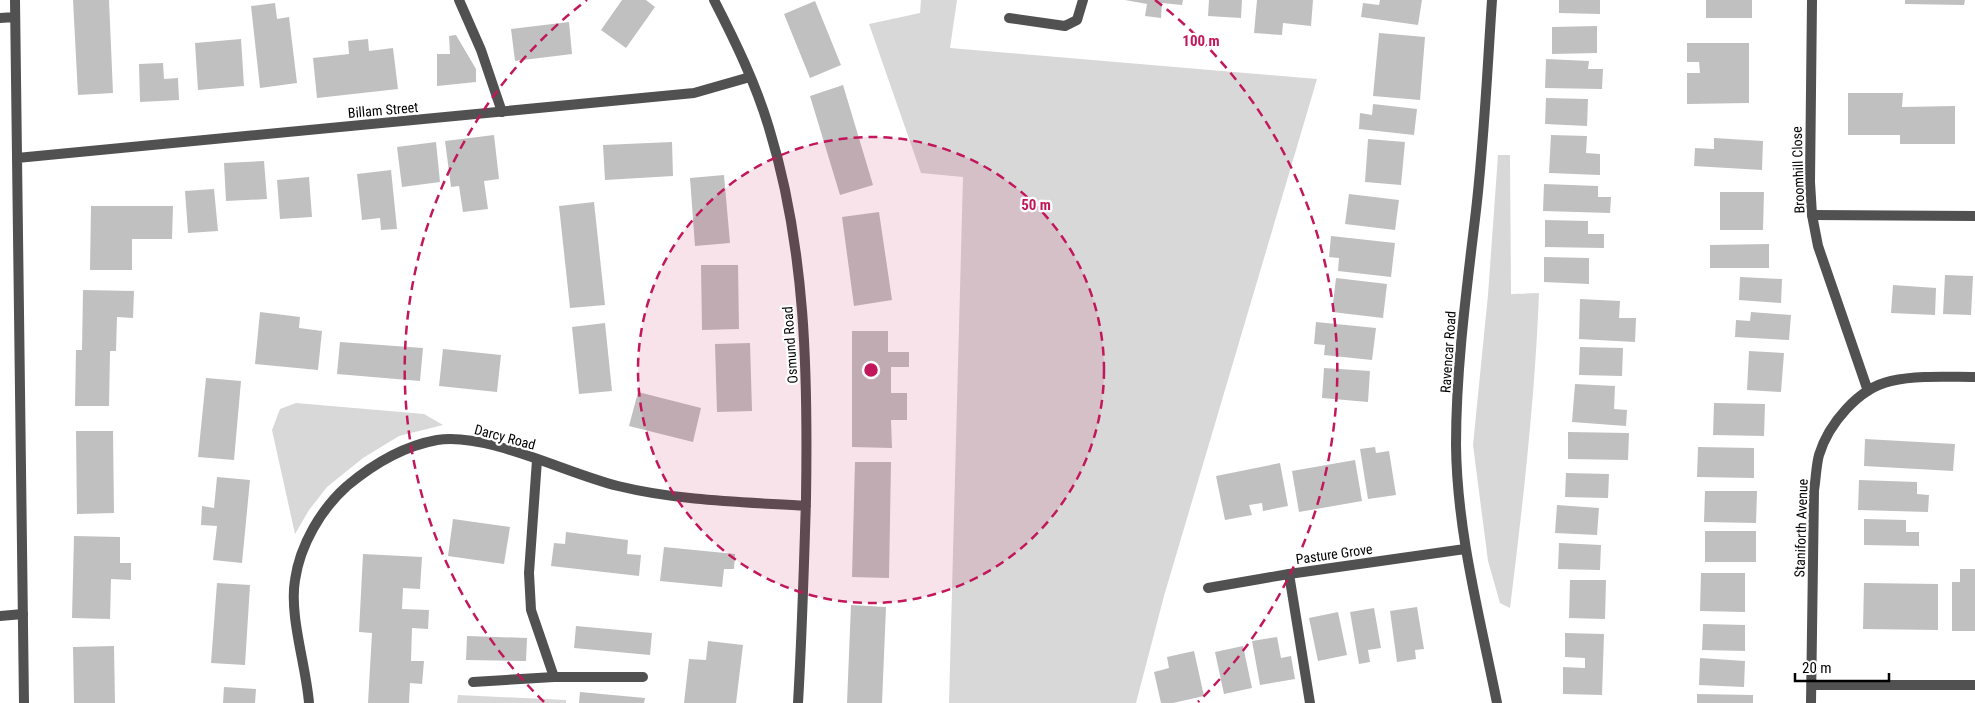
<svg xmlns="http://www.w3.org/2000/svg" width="1975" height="703" viewBox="0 0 1975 703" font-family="'Roboto Condensed',sans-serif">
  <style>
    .green { fill: #d8d8d8 }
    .building { fill: #c0c0c0 }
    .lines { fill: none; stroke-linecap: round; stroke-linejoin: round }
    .service { stroke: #515151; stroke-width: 10 }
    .minor { stroke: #515151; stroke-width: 10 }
    .ring { fill: none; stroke: #c2185b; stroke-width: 2.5; stroke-dasharray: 9 6 }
    .labels { text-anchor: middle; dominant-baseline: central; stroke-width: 4.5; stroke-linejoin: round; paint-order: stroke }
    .street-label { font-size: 14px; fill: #000; stroke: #fff }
    .centre { fill: #c2185b; stroke: #fff; stroke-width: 2.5 }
    .ring-label { font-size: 15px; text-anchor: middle; font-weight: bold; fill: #c2185b; stroke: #fff; stroke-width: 4.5; stroke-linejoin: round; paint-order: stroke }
  </style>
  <rect width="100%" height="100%" fill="#fff"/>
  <path class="green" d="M 921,0 L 957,0 L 950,48 L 1317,79 L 1164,596 L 1136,703 L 949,703 L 963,177 L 921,173 L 869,24 L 920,13 Z
    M 1498,155 L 1510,155 L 1511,294 L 1539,293 C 1535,398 1523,503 1510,608 L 1500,603 L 1488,561 L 1473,445 L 1488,295 Z
    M 296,403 L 424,414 L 443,425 L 399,436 L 363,458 L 327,487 L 309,510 L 295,534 L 272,430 L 280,409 Z
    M 458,695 L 566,700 L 566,703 L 457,703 Z"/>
  <path class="building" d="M 73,0 L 109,0 L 113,93 L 78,95 Z
    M 622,0 L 646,0 L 655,7 L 626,48 L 601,30 Z
    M 1125,0 L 1183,0 L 1182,5 L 1162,3 L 1161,18 L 1145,16 L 1147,4 Z
    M 1209,0 L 1242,0 L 1241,18 L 1208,16 Z
    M 1257,0 L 1313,0 L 1311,26 L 1283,23 L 1282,35 L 1254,33 Z
    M 1380,0 L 1422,0 L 1418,25 L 1361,17 L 1363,3 L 1379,5 Z
    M 1559,0 L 1600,0 L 1600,14 L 1559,13 Z
    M 1706,0 L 1752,0 L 1752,18 L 1706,18 Z
    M 1905,0 L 1965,0 L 1964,5 L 1905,4 Z
    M 815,1 L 841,65 L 810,78 L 784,14 Z
    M 275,3 L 277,19 L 289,17 L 297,83 L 260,88 L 251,6 Z
    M 569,22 L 572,54 L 515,61 L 511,29 Z
    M 1597,26 L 1597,53 L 1552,54 L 1552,27 Z
    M 1379,33 L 1425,37 L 1420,100 L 1373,96 Z
    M 456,35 L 476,69 L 476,82 L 437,86 L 437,54 L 450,54 L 449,36 Z
    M 241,39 L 244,86 L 198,90 L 195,43 Z
    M 368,39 L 369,51 L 393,48 L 398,89 L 317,98 L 313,58 L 349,54 L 348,41 Z
    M 1687,43 L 1749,43 L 1749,103 L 1687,104 L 1687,73 L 1700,73 L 1699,62 L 1687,62 Z
    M 1546,59 L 1589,61 L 1588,69 L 1603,69 L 1602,89 L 1545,88 Z
    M 163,63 L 164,79 L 178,78 L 179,100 L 140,102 L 139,64 Z
    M 843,85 L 873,185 L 840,195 L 810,96 Z
    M 1848,93 L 1903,93 L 1902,107 L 1955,106 L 1955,144 L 1900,144 L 1900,135 L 1848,135 Z
    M 1546,98 L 1588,99 L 1587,126 L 1545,124 Z
    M 1373,104 L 1417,109 L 1414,135 L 1359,129 L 1360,113 L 1372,115 Z
    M 494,135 L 499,179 L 484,181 L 488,209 L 463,212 L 459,186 L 451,187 L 445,141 Z
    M 1551,135 L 1587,136 L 1586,153 L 1600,154 L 1600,175 L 1549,173 Z
    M 1714,138 L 1763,141 L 1762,170 L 1694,166 L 1695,148 L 1714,149 Z
    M 1368,139 L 1405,142 L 1401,185 L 1365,182 Z
    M 436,142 L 440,182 L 402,187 L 397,147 Z
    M 672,142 L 673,176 L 605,180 L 603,145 Z
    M 264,161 L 267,199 L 226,201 L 224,163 Z
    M 391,170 L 397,229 L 381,230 L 380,218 L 362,220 L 357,174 Z
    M 724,175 L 730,243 L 695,246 L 690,178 Z
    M 309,177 L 312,217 L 280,219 L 277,180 Z
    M 1544,184 L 1598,186 L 1598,197 L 1611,197 L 1610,213 L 1543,211 Z
    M 214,189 L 218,231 L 188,233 L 185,191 Z
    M 1720,192 L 1764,192 L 1763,230 L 1720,230 Z
    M 1349,194 L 1399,200 L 1395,230 L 1345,224 Z
    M 594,202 L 605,305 L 570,308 L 559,206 Z
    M 91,206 L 173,206 L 172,239 L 132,239 L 132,270 L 90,270 Z
    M 879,212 L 892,300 L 854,306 L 842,217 Z
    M 1545,220 L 1588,221 L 1588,234 L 1604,234 L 1604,248 L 1545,247 Z
    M 1331,236 L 1395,243 L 1391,277 L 1338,271 L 1339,258 L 1329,257 Z
    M 1769,244 L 1769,268 L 1710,268 L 1710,245 Z
    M 1544,257 L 1589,258 L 1589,284 L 1544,282 Z
    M 701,265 L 738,265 L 739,329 L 702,330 Z
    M 1945,275 L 1973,276 L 1971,315 L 1943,314 Z
    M 1740,277 L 1782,279 L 1781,303 L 1739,300 Z
    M 1336,278 L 1387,284 L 1383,318 L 1332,312 Z
    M 1893,285 L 1936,288 L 1935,315 L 1891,313 Z
    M 83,290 L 134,291 L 133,318 L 117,317 L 116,351 L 110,351 L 109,406 L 75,406 L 76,350 L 82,350 Z
    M 1580,299 L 1620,301 L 1619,318 L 1636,318 L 1635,342 L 1579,339 Z
    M 260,312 L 300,317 L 299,328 L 322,331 L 318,370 L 255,364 Z
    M 1751,312 L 1791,315 L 1789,340 L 1735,337 L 1736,320 L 1750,321 Z
    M 1316,322 L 1376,328 L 1372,360 L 1324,355 L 1325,345 L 1314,344 Z
    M 605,323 L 612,391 L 579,394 L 572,327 Z
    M 852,331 L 888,331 L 888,352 L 909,352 L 909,367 L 891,367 L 891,393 L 907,393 L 907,420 L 891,420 L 892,448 L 852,447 Z
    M 340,342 L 423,348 L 420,381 L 337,374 Z
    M 750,343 L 752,411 L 717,412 L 715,344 Z
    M 1580,347 L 1623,348 L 1622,376 L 1579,375 Z
    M 443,349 L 501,355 L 497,392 L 439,386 Z
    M 1749,351 L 1784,353 L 1781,392 L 1747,390 Z
    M 1324,368 L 1370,371 L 1368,402 L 1322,398 Z
    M 206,378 L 241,381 L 234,460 L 198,457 Z
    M 1575,384 L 1615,386 L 1614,409 L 1627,410 L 1626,426 L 1572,422 Z
    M 638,392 L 701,408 L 693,442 L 629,426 Z
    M 1714,403 L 1765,404 L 1764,436 L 1713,435 Z
    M 76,431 L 113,431 L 114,513 L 77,514 Z
    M 1568,432 L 1629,433 L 1628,460 L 1568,459 Z
    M 1865,439 L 1955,444 L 1953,471 L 1864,466 Z
    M 1375,447 L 1376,453 L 1389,451 L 1396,495 L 1368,499 L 1360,449 Z
    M 1698,447 L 1754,448 L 1754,478 L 1697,477 Z
    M 1355,460 L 1362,501 L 1299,512 L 1292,471 Z
    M 855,462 L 891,462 L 889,578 L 852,577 Z
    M 1280,463 L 1288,506 L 1263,511 L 1262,503 L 1249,505 L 1252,515 L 1225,520 L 1216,476 Z
    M 1566,473 L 1609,474 L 1608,498 L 1565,497 Z
    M 217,477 L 250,480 L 242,563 L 213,560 L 217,526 L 201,525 L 202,506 L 214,508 Z
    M 1859,480 L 1917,482 L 1917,494 L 1929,495 L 1928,512 L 1858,510 Z
    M 1705,491 L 1757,491 L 1756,523 L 1704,522 Z
    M 1557,505 L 1599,508 L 1597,535 L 1555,533 Z
    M 453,519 L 510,527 L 504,564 L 448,556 Z
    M 1864,519 L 1906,520 L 1906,532 L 1919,532 L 1919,546 L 1864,545 Z
    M 1705,531 L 1756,531 L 1756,562 L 1705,562 Z
    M 566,532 L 628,540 L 627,554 L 641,555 L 639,576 L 551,566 L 554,543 L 565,544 Z
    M 74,536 L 120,537 L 120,563 L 131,563 L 131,580 L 111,579 L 110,619 L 72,618 Z
    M 1559,543 L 1601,545 L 1600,570 L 1558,569 Z
    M 664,547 L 735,554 L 734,569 L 724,569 L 722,587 L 660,581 Z
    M 363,554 L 422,557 L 420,589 L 403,588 L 402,609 L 429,610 L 428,629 L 412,628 L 411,661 L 424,661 L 422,684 L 410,683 L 409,703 L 368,703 L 372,633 L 359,632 Z
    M 1960,569 L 1975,569 L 1975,631 L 1952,631 L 1952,582 L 1960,582 Z
    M 1701,573 L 1745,573 L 1745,612 L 1700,611 Z
    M 1570,580 L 1606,580 L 1605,619 L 1569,618 Z
    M 217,583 L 250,585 L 245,665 L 211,663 Z
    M 1864,583 L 1938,584 L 1938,630 L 1863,629 Z
    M 851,605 L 886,607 L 882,703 L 847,703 Z
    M 1417,607 L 1424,649 L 1415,650 L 1416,659 L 1397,662 L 1390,611 Z
    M 1374,608 L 1381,648 L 1368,650 L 1370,662 L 1359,664 L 1350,612 Z
    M 1338,612 L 1347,655 L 1318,661 L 1309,618 Z
    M 1703,624 L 1745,625 L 1745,651 L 1702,650 Z
    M 576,626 L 652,633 L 650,655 L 574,648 Z
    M 1565,633 L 1604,634 L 1602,695 L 1563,694 L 1563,667 L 1585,668 L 1585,658 L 1565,657 Z
    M 467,636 L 527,638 L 526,661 L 466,660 Z
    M 1277,637 L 1281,658 L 1291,656 L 1295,679 L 1260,685 L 1252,641 Z
    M 708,641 L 743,645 L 736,703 L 684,703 L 689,659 L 706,660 Z
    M 114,646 L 115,703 L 74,703 L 73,647 Z
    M 1243,646 L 1252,688 L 1224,694 L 1215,652 Z
    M 1194,651 L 1204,696 L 1173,703 L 1161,703 L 1154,672 L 1169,668 L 1167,657 Z
    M 1700,658 L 1745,661 L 1744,687 L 1699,685 Z
    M 224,687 L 256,689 L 255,703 L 223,703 Z
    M 580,692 L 645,698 L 644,703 L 579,703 Z
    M 1697,694 L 1753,695 L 1753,703 L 1697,703 Z"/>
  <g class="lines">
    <path class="service" d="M 459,0 L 481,50 L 502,112
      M 1009,18 L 1065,26 L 1077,20 L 1083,0
      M 1812,215 L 1975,216
      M 537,460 L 529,573 L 531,610 L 554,677
      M 1289,574 L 1310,703
      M 0,616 L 23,614
      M 473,682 L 554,677 L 643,677"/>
    <path class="minor" d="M 15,0 L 24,703
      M 714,0 C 735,41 756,84 769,128 C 806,248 808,375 806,499 C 804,567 802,635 798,703
      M 1492,0 C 1487,73 1484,146 1475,219 C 1466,294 1456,370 1456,445 C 1457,533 1480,617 1497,703
      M 1812,0 L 1810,182 L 1812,215 L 1818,246 L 1868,391
      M 0,18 L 15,17
      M 17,158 L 694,93 L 750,77
      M 1208,588 L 1289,574 L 1465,549
      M 1812,685 L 1975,685
      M 309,703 C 306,665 289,616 295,580 C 300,545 321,509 347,486 C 372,465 404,446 437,440 C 488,432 567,474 618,486 C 679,501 743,502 806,506
      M 1811,703 L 1814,490 C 1816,479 1816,466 1819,455 C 1828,425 1858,388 1891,381 C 1918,375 1947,377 1975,377"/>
  </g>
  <circle cx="871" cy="370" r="233" fill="#c2185b" fill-opacity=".12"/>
  <g class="ring">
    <circle cx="871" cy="370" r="233"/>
    <path d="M544 702A466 466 0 0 1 587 0M1155 0A466 466 0 0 1 1198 702"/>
  </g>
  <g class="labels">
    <g class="street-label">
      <text transform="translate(383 110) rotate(-5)">Billam Street</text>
      <text transform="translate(1798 170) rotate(-92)">Broomhill Close</text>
      <text transform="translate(790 345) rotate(-94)">Osmund Road</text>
      <text transform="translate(1448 352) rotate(-86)">Ravencar Road</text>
      <text transform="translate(505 437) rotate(15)">Darcy Road</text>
      <text transform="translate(1801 528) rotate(-88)">Staniforth Avenue</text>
      <text transform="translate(1334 554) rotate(-8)">Pasture Grove</text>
    </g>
  </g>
  <circle cx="871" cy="370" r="8" class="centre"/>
  <g class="ring-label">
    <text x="1201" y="46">100 m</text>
    <text x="1036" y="210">50 m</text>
  </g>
  <path d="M1795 673v8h94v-8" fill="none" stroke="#000000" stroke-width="2.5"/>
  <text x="1802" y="673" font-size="15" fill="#000000" stroke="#ffffff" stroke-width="4" paint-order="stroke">20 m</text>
</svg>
